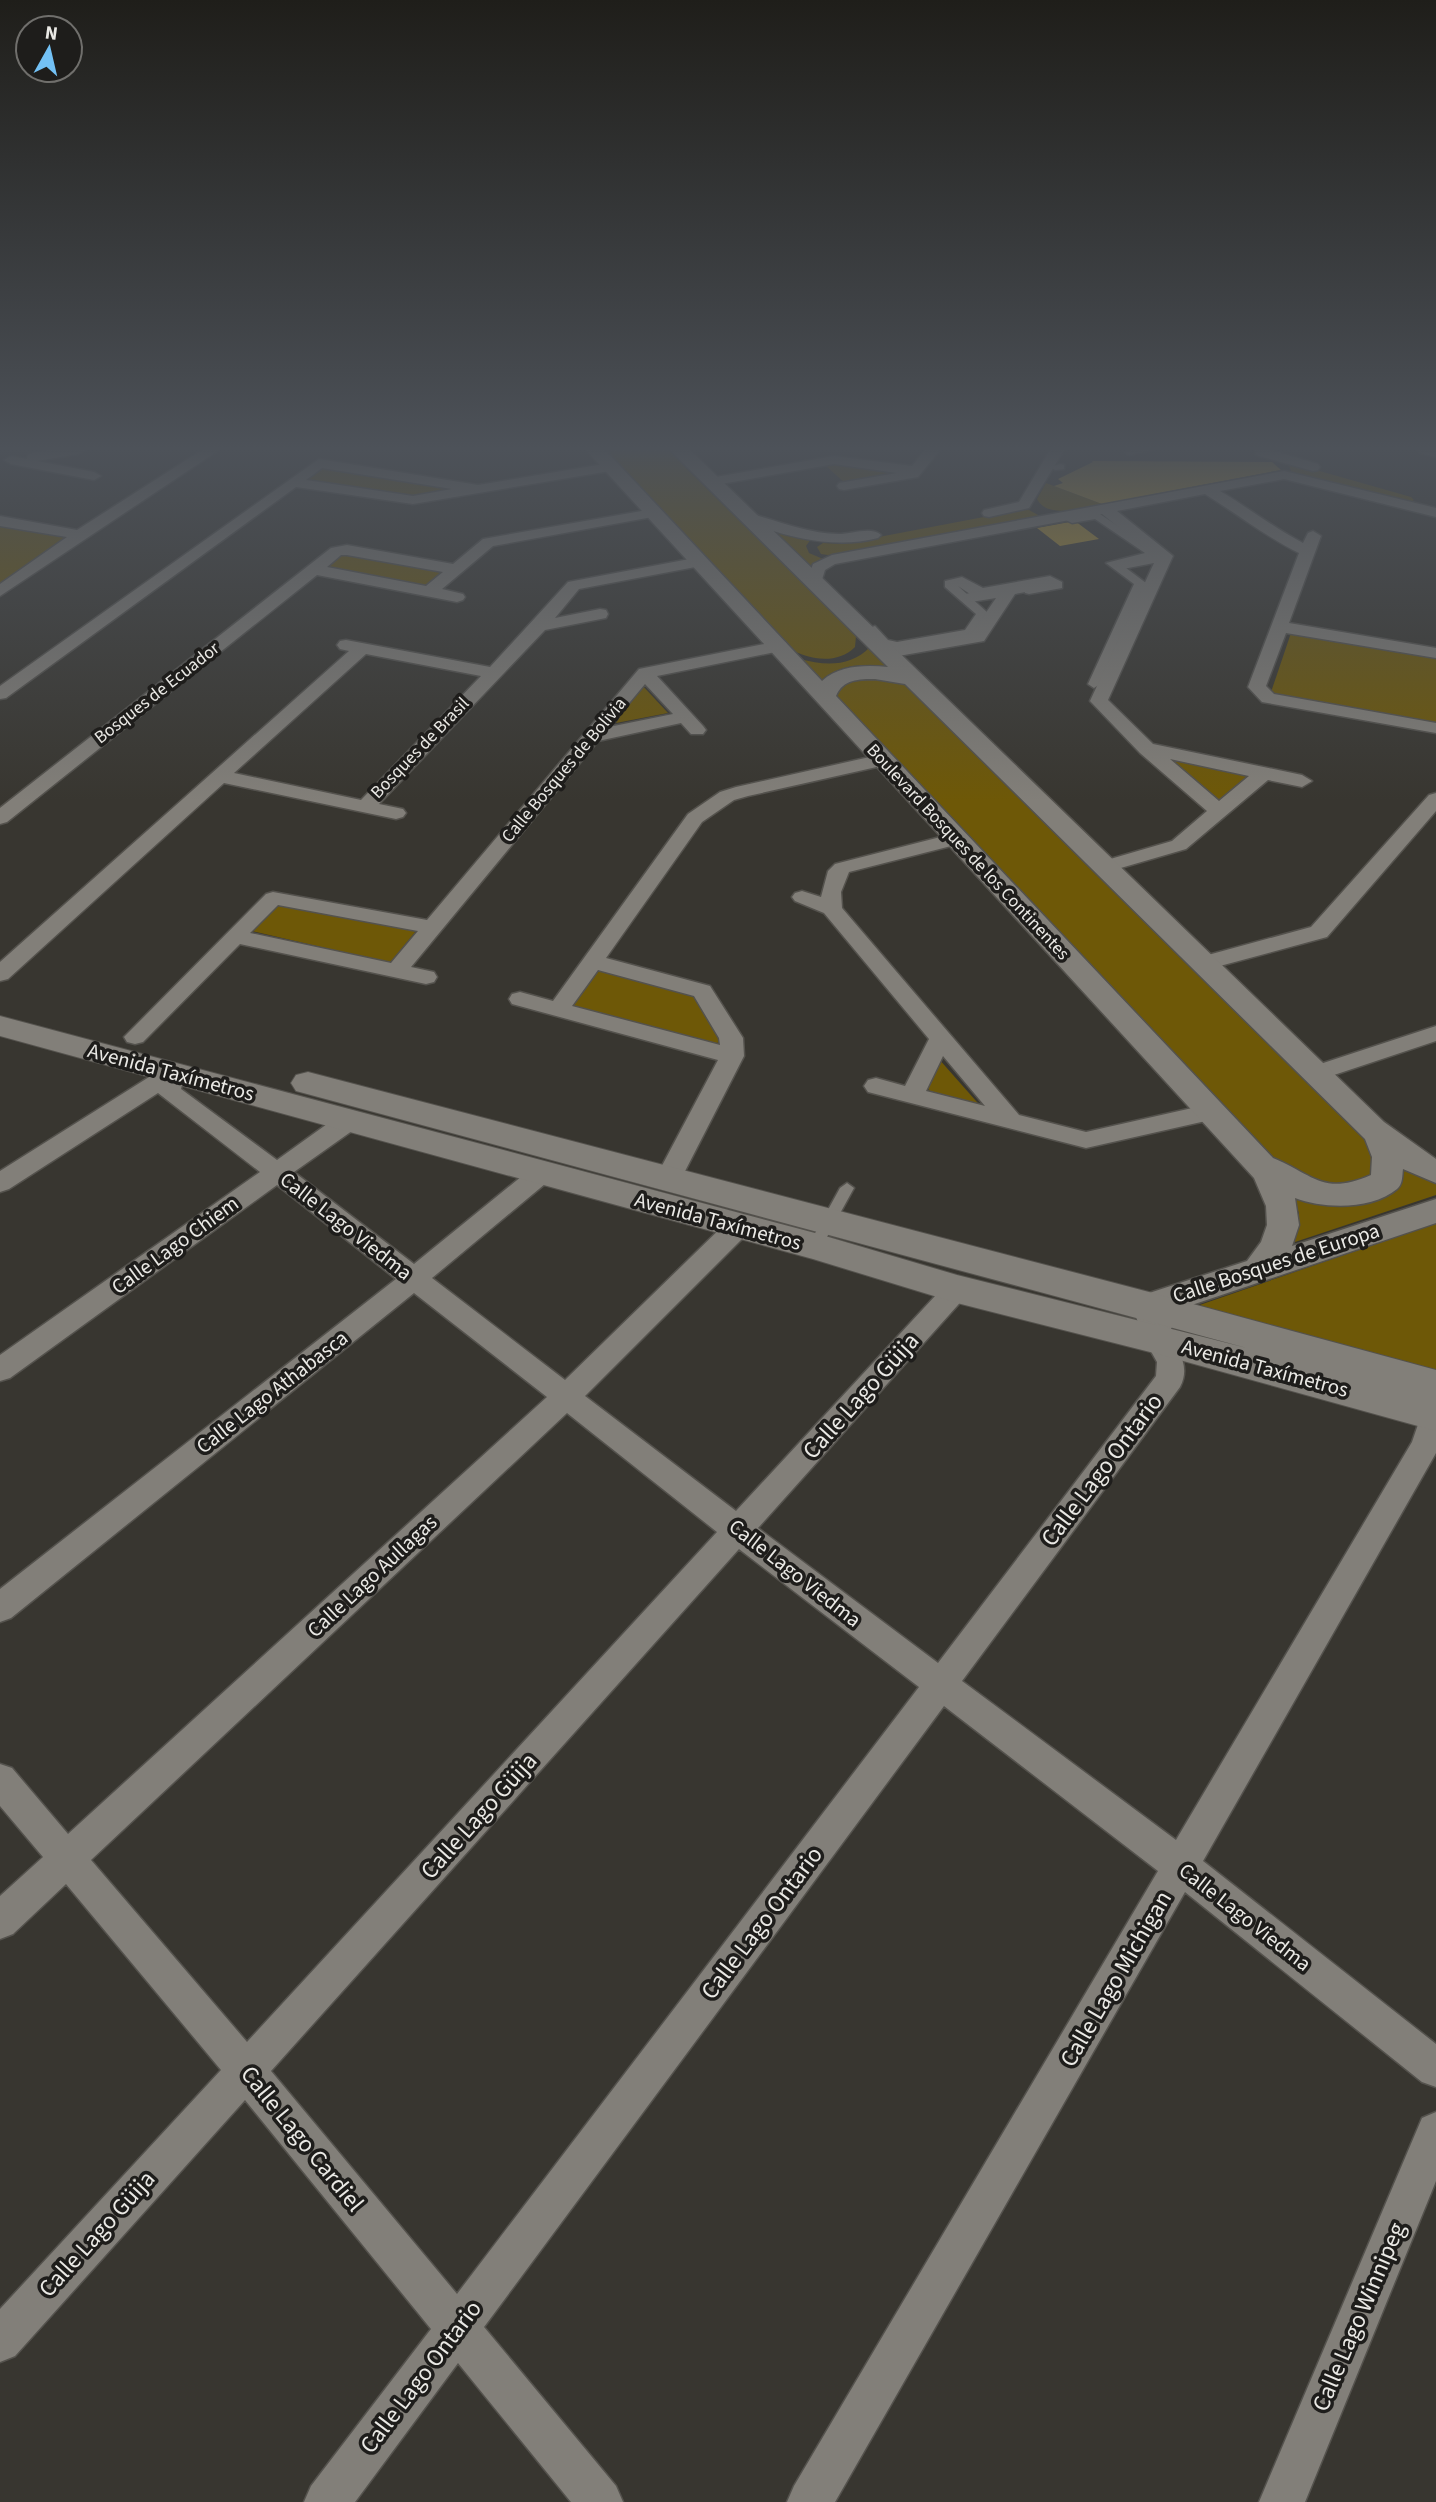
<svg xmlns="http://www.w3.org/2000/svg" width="1436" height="2502" viewBox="0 0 1436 2502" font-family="'Source Sans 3',sans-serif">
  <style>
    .green { fill: #6e5807 }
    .building { fill: #ba982b }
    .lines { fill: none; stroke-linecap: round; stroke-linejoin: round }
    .service-casing { stroke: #54524d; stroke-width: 3 }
    .pedestrian-casing { stroke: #54524d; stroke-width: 3 }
    .minor-casing { stroke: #54524d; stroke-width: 3 }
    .tertiary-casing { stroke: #54524d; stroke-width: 3 }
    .secondary-casing { stroke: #54524d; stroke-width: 2 }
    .service { fill: #827f79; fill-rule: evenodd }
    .pedestrian { fill: #827f79; fill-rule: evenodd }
    .minor { fill: #827f79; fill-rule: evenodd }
    .tertiary { fill: #827f79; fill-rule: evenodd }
    .secondary { fill: #827f79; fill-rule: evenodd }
    .labels { text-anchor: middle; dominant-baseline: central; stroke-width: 7; stroke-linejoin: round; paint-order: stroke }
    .far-street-label { font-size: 18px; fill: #eae9e5; stroke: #1e1d1b }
    .street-label { font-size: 21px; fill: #eae9e5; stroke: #1e1d1b }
    .near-street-label { font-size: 24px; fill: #eae9e5; stroke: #1e1d1b }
  </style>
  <rect width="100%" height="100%" fill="#383630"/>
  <path class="green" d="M 605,450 L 672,450 L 687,469 L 856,636 L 855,647 C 837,665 808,660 789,648 Z
    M 841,462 L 893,470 L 903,474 L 845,483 L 826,466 Z
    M 1288,462 L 1411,497 L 1414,500 L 1409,503 L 1402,501 L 1292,474 Z
    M 318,467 L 464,489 L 416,497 L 299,481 Z
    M 1046,483 L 1102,504 C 1084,507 1048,520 1037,499 Z
    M 1021,510 L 1029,510 L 1038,515 L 1036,519 L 828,555 L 821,554 L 817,547 L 823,543 L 842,544 Z
    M 0,522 L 73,534 L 0,584 Z
    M 757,522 L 811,539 L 806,546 L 809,553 L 823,559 L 813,563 L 809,568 Z
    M 338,552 L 446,571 L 428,586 L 327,569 L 323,564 Z
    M 1291,633 L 1436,657 L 1436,724 L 1270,695 Z
    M 870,647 L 888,668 C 863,663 841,664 820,681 L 800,659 C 825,666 851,667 870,647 Z
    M 866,675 L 903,682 L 1231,1006 L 1374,1142 L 1376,1167 L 1367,1180 L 1352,1188 L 1291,1178 L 834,696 L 836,687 Z
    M 641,684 L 668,713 L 616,723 Z
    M 1165,757 L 1249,775 L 1218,801 Z
    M 281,903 L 416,931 L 390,963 L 252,931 Z
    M 599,970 L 697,994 L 724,1042 L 708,1044 L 574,1009 L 573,1002 Z
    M 938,1058 L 984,1110 L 934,1097 L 927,1087 Z
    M 1401,1159 L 1436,1180 L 1436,1195 L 1292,1243 L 1299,1213 L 1292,1197 L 1320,1203 Z
    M 1436,1223 L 1436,1374 L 1191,1308 Z"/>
  <path class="building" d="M 1092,461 L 1272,462 L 1281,470 L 1102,504 L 1054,486 L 1063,483 L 1058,479 L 1093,462 Z
    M 1075,521 L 1099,539 L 1060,546 L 1037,528 Z"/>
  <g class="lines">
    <defs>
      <path id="service" d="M 1152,450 L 1129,455 L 1125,453 L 1132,450 Z
        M 847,1183 L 854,1188 L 822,1246 L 815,1251 L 810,1250 L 808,1246 L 840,1188 Z"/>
      <path id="pedestrian" d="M 1060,464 L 1064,465 L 1064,469 L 1055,470 L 1050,467 Z
        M 1097,512 L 1161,555 L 1122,565 L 1146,583 L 1100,684 L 1094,688 L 1088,684 L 1134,584 L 1106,563 L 1145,553 L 1095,519 L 1072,523 L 1066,520 Z
        M 1050,576 L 1062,582 L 1062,588 L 1029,594 L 1025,593 L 1024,588 L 983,596 L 970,594 L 958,586 L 988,613 L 973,636 L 897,650 L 880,646 L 865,629 L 875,626 L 888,640 L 897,642 L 965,630 L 976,614 L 945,587 L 945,581 L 962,577 L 983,588 Z"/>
      <path id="minor" d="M 48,450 L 85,450 L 78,454 L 37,461 L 94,472 L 101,476 L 94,480 L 11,464 L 4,460 L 11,456 L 27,459 L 28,454 Z
        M 202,450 L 219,450 L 0,596 L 0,584 L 67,537 L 0,526 L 0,516 L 77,530 Z
        M 925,450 L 940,450 L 918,477 L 844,490 L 839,489 L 837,486 L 839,483 L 897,473 L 834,464 L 710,486 L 703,482 L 710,478 L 834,456 L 912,466 Z
        M 1050,450 L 1064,450 L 1029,508 L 989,517 L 984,516 L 982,513 L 984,510 L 1019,502 Z
        M 1255,450 L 1271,450 L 1318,464 L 1320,467 L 1318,470 L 1313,471 L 1256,455 Z
        M 1418,450 L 1436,450 L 1436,457 L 1420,453 Z
        M 319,459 L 478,485 L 610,463 L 617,467 L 610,471 L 413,504 L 296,487 L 6,698 L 0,699 L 0,686 ZM 322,468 L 452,489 L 413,496 L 306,480 Z
        M 1284,471 L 1436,508 L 1436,517 L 1284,479 L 1220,491 C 1249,508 1274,528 1303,543 L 1308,533 L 1313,531 L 1321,536 L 1289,623 L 1436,648 L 1436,658 L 1286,633 L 1266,686 L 1274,694 L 1436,723 L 1436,733 L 1262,702 L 1248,687 L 1299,553 C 1265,536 1237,514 1205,494 L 1117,511 L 1173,556 L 1108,700 L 1153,744 L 1302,775 L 1312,781 L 1302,787 L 1268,780 L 1186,849 L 1107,872 L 1100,870 L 1097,866 L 1100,862 L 1172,841 L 1207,811 L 1140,753 L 1090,701 L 1154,563 L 1123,569 L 1115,564 L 1117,561 L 1152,554 L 1102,514 L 835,564 L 825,570 L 820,586 L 814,588 L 806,583 L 813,564 L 832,555 ZM 1170,759 L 1249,776 L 1219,801 Z
        M 653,509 L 658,510 L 660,513 L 658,516 L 493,546 L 442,589 L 463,594 L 465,597 L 463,600 L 457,602 L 317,575 L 7,822 L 0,824 L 0,808 L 331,548 L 347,545 L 453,564 L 483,539 ZM 341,555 L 347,555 L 443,572 L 426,586 L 327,567 Z
        M 748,513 C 779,521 806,533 839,534 C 851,534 872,526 881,535 L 878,538 C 832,550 786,536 743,521 L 740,518 L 743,515 Z
        M 700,557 L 706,559 L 708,562 L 706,565 L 579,589 L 555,618 L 600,609 L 606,610 L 608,614 L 606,618 L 545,630 L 379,804 L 403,809 L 406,813 L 403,817 L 396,819 L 224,783 L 8,979 L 0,981 L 0,962 L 349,651 L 340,649 L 337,645 L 340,641 L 346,640 L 490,667 L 568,582 ZM 366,654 L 481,676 L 361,800 L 234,773 Z
        M 1047,579 L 1055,584 L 1053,587 L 1015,594 L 984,641 L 887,658 L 878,653 L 887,648 L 972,633 L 996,598 L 971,602 L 963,597 L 965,594 Z
        M 779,641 L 785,642 L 788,646 L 785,650 L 657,676 L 703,726 L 706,730 L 703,734 L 691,734 L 681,723 L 598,741 L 411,967 L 434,972 L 437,977 L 434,982 L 426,984 L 240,944 L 143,1042 L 135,1044 L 127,1042 L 124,1037 L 266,894 L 273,892 L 427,920 L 639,669 ZM 645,684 L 673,714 L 609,727 ZM 278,905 L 418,931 L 391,963 L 250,933 Z
        M 883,754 L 892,760 L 890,764 L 748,796 L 734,800 L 702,822 L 606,958 L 710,986 L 743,1038 L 744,1056 L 682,1177 L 678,1183 L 669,1186 L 660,1183 L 656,1177 L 718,1060 L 512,1004 L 509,999 L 512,994 L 520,992 L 553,1001 L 688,814 L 720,792 L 736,787 ZM 598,970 L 694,996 L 719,1038 L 720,1045 L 572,1006 Z
        M 1436,793 L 1436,811 L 1327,937 L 1205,970 L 1197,968 L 1194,963 L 1197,958 L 1311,927 L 1429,795 Z
        M 956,833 L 963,835 L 966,839 L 963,843 L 849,872 L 841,892 L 842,908 L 1019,1115 L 1086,1132 L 1210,1104 L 1219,1106 L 1222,1112 L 1219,1118 L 1086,1148 L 868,1092 L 864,1086 L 868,1080 L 876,1078 L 905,1086 L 929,1039 L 824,913 L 795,901 L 792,897 L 795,893 L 802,891 L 821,897 L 828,871 L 835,864 ZM 943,1056 L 985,1106 L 926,1091 Z
        M 1436,1026 L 1436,1041 L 1316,1081 L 1308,1078 L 1304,1073 L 1308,1068 Z
        M 173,1064 L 181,1067 L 185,1072 L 181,1089 L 277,1160 L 341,1114 L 350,1112 L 359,1114 L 362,1120 L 359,1126 L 294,1172 L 414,1264 L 533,1167 L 542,1164 L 551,1167 L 555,1173 L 551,1179 L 432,1278 L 565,1380 L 730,1219 L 739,1217 L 748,1219 L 752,1226 L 748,1233 L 585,1396 L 736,1511 L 948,1282 L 957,1279 L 966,1282 L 970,1289 L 966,1296 L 758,1528 L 938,1663 L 1156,1376 L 1157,1362 L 1144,1339 L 1148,1332 L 1158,1328 L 1168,1332 C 1178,1350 1191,1366 1180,1387 L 962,1681 L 1176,1840 L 1412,1442 L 1424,1407 L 1436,1404 L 1436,1453 L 1203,1861 L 1436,2044 L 1436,2087 L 1422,2082 L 1185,1892 L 835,2502 L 787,2502 L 794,2486 L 1158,1871 L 944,1706 L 484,2327 L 616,2486 L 623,2502 L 571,2502 L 458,2363 L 355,2502 L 304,2502 L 311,2486 L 431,2329 L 245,2100 L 15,2356 L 0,2362 L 0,2309 L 221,2070 L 66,1884 L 13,1934 L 0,1939 L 0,1896 L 43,1857 L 0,1806 L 0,1764 L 12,1768 L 68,1834 L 547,1397 L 414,1293 L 11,1618 L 0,1622 L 0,1589 L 396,1279 L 277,1185 L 10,1378 L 0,1381 L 0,1355 L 260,1172 L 158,1093 L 9,1189 L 0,1192 L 0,1171 L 165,1067 ZM 567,1413 L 717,1532 L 247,2042 L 91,1860 ZM 739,1549 L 919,1687 L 457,2294 L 271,2071 Z
        M 1436,2112 L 1436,2181 L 1305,2502 L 1259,2502 L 1422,2118 Z"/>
      <path id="tertiary" d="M 586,450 L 605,450 L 822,681 C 840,665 865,665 888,667 L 670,450 L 690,450 L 1384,1122 L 1436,1159 L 1436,1183 L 1403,1169 C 1402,1176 1403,1184 1397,1189 C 1372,1210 1324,1209 1295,1198 L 1299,1225 L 1292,1246 L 1436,1199 L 1436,1223 L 1168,1313 L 1172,1327 L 1167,1336 L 1155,1340 L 1143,1336 L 1132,1306 L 1137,1297 L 1247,1261 L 1261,1242 L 1267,1225 L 1266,1206 L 1254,1178 ZM 875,679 L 905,684 L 1365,1139 L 1372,1157 L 1371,1175 C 1323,1196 1314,1175 1273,1158 L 836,696 C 843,679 859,679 875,679 Z"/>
      <path id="secondary" d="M 0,1016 L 815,1233 L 957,1275 L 1247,1348 L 296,1091 L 291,1083 L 296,1075 L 308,1072 L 1149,1292 L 1436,1370 L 1436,1431 L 1158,1354 L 957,1303 L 813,1259 L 0,1036 Z"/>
    </defs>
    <use href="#service" class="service-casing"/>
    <use href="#pedestrian" class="pedestrian-casing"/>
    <use href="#minor" class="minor-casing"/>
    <use href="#tertiary" class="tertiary-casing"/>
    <use href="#secondary" class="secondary-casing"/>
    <use href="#service" class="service"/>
    <use href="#pedestrian" class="pedestrian"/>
    <use href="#minor" class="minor"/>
    <use href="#tertiary" class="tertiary"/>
    <use href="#secondary" class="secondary"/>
  </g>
  <linearGradient id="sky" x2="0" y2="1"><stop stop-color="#1f1e1a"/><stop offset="0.56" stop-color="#4d5259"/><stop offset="1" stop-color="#4d5259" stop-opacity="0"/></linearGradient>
  <rect width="1436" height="801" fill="url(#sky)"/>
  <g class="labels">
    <g class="far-street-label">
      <text transform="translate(157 693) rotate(-38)">Bosques de Ecuador</text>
      <text transform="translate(420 748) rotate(-46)">Bosques de Brasil</text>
      <text transform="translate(564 770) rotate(-50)">Calle Bosques de Bolivia</text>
      <text transform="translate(968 852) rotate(47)">Boulevard Bosques de los Continentes</text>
    </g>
    <g class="street-label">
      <text transform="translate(171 1072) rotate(15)">Avenida Taxímetros</text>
      <text transform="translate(718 1221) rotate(15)">Avenida Taxímetros</text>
      <text transform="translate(346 1226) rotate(38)">Calle Lago Viedma</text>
      <text transform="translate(175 1245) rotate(-36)">Calle Lago Chiem</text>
      <text transform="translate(1276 1263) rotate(-18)">Calle Bosques de Europa</text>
      <text transform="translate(1265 1368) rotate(15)">Avenida Taxímetros</text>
      <text transform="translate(272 1392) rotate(-38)">Calle Lago Athabasca</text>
      <text transform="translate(795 1573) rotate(38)">Calle Lago Viedma</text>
      <text transform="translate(372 1576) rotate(-43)">Calle Lago Aullagas</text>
      <text transform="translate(1245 1917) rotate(38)">Calle Lago Viedma</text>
    </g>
    <g class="near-street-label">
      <text transform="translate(861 1396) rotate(-48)">Calle Lago Güija</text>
      <text transform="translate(1102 1470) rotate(-53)">Calle Lago Ontario</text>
      <text transform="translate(479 1816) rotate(-48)">Calle Lago Güija</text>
      <text transform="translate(762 1923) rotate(-53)">Calle Lago Ontario</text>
      <text transform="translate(1116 1979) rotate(-60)">Calle Lago Michigan</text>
      <text transform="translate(302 2139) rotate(51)">Calle Lago Cardiel</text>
      <text transform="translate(97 2234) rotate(-48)">Calle Lago Güija</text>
      <text transform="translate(1359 2317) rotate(-67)">Calle Lago Winnipeg</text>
      <text transform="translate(421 2377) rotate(-53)">Calle Lago Ontario</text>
    </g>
  </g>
  <g transform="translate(49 49) rotate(8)"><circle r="33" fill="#1e1d1b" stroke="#706f6c" stroke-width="2"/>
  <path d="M0-5L12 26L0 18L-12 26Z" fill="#73c1f5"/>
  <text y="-10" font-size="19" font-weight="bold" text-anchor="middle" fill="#eae9e5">N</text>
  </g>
</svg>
